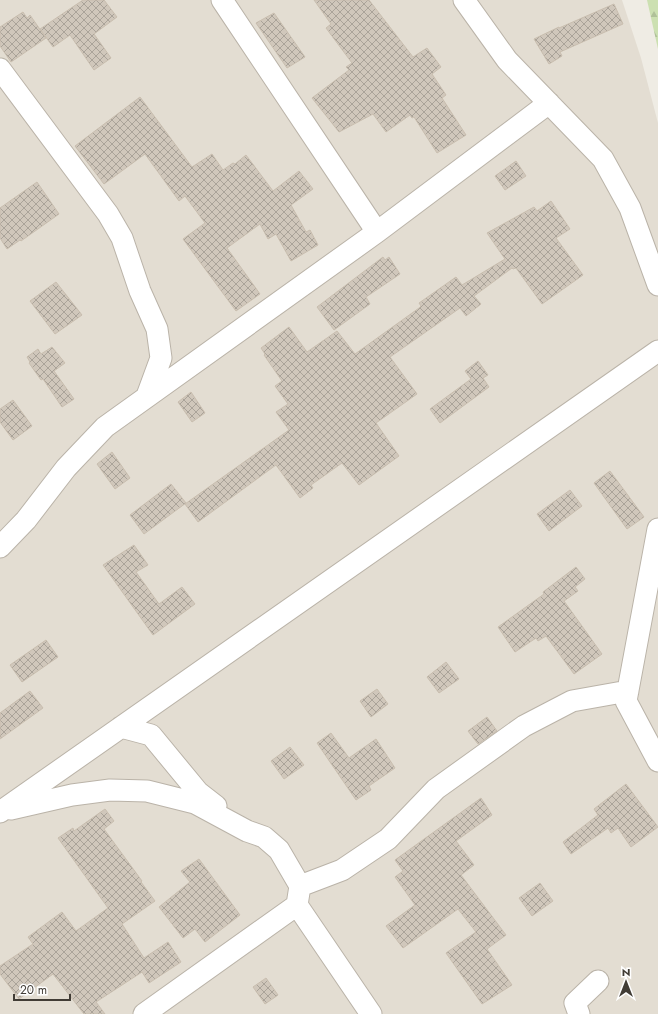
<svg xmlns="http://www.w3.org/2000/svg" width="658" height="1014" viewBox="0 0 658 1014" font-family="Jost,sans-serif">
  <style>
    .residential { fill: #e3ddd2 }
    .forest { fill: url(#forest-firs) }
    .building { fill: url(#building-cross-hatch); stroke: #c9beaf }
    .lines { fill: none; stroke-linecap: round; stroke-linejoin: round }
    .minor-casing { stroke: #bab3a8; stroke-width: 23 }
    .minor { stroke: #fff; stroke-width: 21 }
  </style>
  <defs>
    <pattern id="forest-firs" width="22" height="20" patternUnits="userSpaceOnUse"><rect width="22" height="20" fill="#cce0b1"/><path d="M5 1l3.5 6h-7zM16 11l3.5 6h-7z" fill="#b0c199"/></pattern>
    <pattern id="building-cross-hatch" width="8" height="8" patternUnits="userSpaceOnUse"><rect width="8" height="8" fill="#d0c7bb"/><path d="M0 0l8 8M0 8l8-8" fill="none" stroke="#aaa399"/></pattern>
  </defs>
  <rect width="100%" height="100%" fill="#efece4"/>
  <path class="residential" d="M 0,0 L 622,0 L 641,58 L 658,123 L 658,1014 L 0,1014 Z"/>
  <path class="forest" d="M 647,0 L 658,0 L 658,49 Z"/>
  <path class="building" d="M 83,0 L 104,0 L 117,17 L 94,34 L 111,58 L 94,70 L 70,35 L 53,47 L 40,29 Z
    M 314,0 L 369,0 L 413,57 L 427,48 L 441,67 L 432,74 L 446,95 L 442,98 L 466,135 L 437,153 L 414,117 L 412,118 L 410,115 L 386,132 L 373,114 L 339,132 L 312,98 L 349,70 L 346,67 L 352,63 L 326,28 L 331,24 Z
    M 614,4 L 623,24 L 560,52 L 562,56 L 549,64 L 534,39 L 559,27 L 559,28 Z
    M 23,12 L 27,18 L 30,15 L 46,38 L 11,62 L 0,46 L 0,27 Z
    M 274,13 L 305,57 L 287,68 L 256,23 Z
    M 140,97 L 192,167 L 212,154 L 223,170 L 233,163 L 235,164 L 246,155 L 273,191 L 299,171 L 313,189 L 291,205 L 306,232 L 310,230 L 318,245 L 291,261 L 276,234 L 268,239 L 260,224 L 227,248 L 260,294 L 236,311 L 183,239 L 205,223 L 185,196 L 179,201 L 145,154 L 104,184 L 75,146 Z
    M 516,161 L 526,176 L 505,190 L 495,176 Z
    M 37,182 L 59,214 L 21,241 L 20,240 L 7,249 L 0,238 L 0,208 Z
    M 551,201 L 570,229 L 556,238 L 583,275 L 542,304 L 516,268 L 513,269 L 512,268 L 474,296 L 481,304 L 466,316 L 460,308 L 390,357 L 417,394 L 376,423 L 399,456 L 359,485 L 342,463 L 311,485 L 313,488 L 300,498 L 276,465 L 198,522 L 185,504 L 289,430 L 276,412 L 288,404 L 275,386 L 282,381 L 264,355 L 265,354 L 261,348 L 289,327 L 307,352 L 337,331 L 355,354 L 419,308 L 421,306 L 419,303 L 456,277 L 462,285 L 505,259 L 487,233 L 534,207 L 537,211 Z
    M 383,257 L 385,260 L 389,257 L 400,274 L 366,297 L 370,304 L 334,330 L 317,307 Z
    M 56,282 L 82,315 L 55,334 L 30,301 Z
    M 52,347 L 65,363 L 54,371 L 74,399 L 62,407 L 43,379 L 41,380 L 29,363 L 30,362 L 27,357 L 38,349 L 41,354 Z
    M 478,361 L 488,375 L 483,378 L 489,387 L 440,423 L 430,409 L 471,379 L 465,371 Z
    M 191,392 L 205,413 L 192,422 L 178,402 Z
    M 13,400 L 32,426 L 13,440 L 0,422 L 0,409 Z
    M 112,452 L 130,478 L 115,489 L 97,464 Z
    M 610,471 L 644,517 L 627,529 L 594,483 Z
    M 171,484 L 186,503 L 144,534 L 130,515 Z
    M 570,490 L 582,506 L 549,531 L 537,514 Z
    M 134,545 L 148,565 L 136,572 L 159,604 L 182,587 L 195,604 L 153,635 L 103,565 Z
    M 576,567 L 585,579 L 575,587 L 578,591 L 564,601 L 602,654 L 574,674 L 546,636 L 538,641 L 536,638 L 515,652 L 498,627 L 544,594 L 543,592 Z
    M 46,640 L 58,657 L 22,682 L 10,665 Z
    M 446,662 L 459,679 L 439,693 L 427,677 Z
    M 377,689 L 388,704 L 371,717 L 360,701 Z
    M 30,691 L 43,708 L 0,739 L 0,713 Z
    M 487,717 L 497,731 L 478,744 L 468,731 Z
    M 331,733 L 349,758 L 376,739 L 395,768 L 369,786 L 371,790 L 356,800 L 317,743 Z
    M 290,747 L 304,765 L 284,779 L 271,761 Z
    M 626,784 L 658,827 L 631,847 L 618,828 L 611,833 L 608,828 L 571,854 L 563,842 L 598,815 L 594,809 Z
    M 481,798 L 492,815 L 456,841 L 474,865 L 461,875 L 506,935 L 487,949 L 512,985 L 482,1004 L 446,953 L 476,932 L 458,909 L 403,948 L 386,926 L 415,905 L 395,877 L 403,871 L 395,860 Z
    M 105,809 L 114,821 L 104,829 L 142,881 L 141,882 L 155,901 L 122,924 L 144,958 L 168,942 L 181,962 L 149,983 L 142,972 L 96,1002 L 105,1014 L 84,1014 L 53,974 L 19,999 L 0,974 L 0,966 L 33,944 L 28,937 L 62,912 L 76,931 L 108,908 L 58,838 L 73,828 L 74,831 Z
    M 199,859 L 240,915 L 205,942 L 195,929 L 183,938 L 159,907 L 190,882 L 181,871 Z
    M 540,883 L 553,901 L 532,916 L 519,898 Z
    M 266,978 L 278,995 L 265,1004 L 253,987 Z"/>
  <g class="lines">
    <defs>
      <path id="minor" d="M 222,0 L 377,232
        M 464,0 L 507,60 L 603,159 L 630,208 L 658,285
        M 0,69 L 108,214 L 122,238 L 140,291 L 157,329 L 161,358 L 147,396
        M 658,529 L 626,701 L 658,761
        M 0,547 L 26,520 L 66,468 L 105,427 L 377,232 L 549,103
        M 121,727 L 151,735 L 198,792 L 216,806
        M 11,809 L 72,795 L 110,790 L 147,791 L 195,803 L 247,831 L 264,837 L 279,850 L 300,886 L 297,905 L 144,1014
        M 0,812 L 658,351
        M 300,886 L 342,870 L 388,839 L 436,789 L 524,726 L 572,701 L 628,691
        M 297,905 L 371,1014
        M 579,1014 L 575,1003 L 598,981"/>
    </defs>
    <use href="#minor" class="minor-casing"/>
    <use href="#minor" class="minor"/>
  </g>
  <g transform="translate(626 982)" stroke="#ffffff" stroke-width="3" paint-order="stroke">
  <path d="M0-3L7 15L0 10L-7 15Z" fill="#413c35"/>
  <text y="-6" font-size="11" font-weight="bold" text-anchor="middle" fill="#413c35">N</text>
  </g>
  <path d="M14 994v6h56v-6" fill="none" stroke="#413c35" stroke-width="2"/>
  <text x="20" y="994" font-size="12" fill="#413c35" stroke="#ffffff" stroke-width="3" paint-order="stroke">20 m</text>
</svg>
